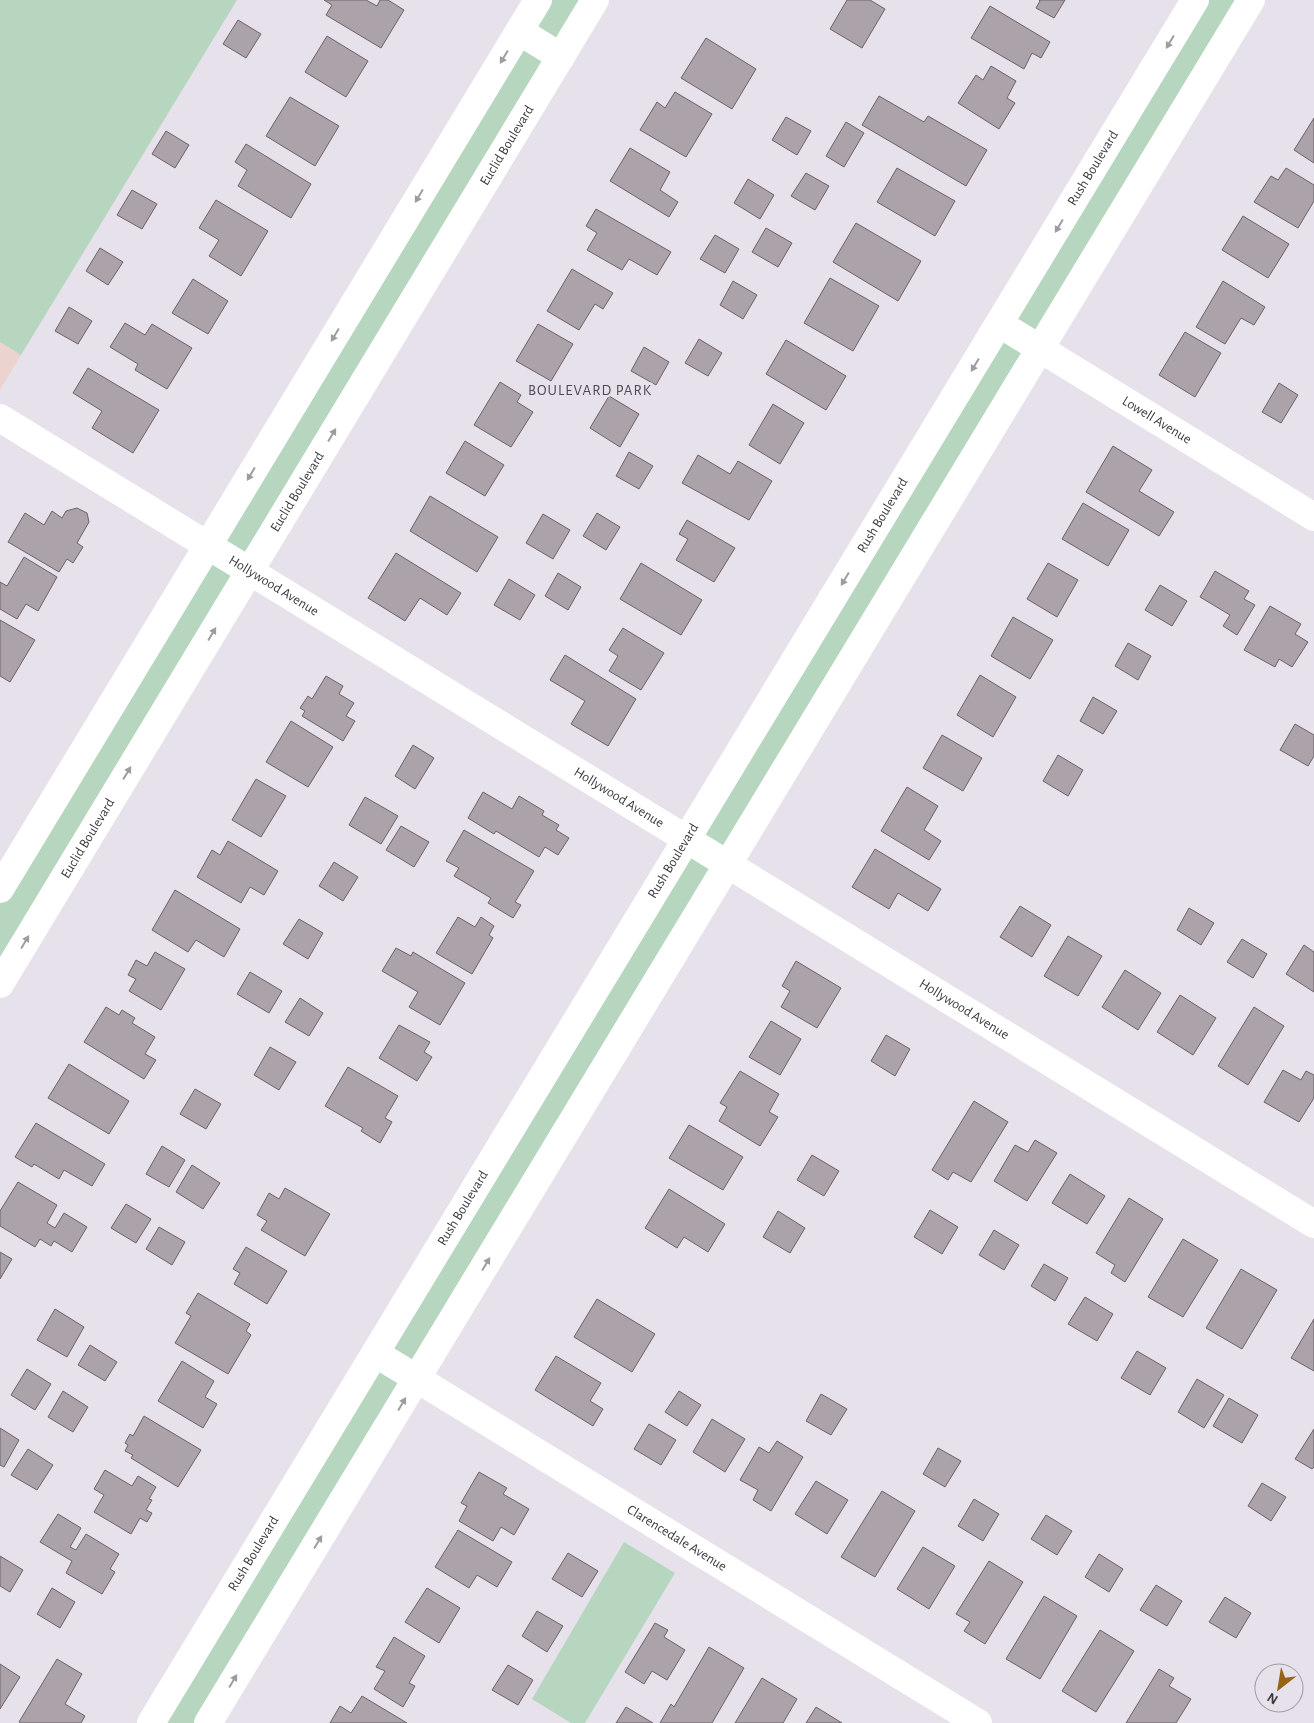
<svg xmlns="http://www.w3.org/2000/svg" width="1314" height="1723" viewBox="0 0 1314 1723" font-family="'Alegreya Sans',sans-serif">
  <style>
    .industrial { fill: #edd3cf }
    .green { fill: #b7d6bf }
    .building { fill: #aca2a9; stroke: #6c6369 }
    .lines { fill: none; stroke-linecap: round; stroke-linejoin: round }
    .minor { stroke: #fff; stroke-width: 28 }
    .oneway { fill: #9d9c9e }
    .labels { text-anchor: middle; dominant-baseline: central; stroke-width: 5; stroke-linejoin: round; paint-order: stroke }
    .street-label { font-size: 14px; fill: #3b393d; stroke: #e7e1eb }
    .neighbourhood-label { font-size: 15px; letter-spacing: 1px; fill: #4e4a52; stroke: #e7e1eb }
  </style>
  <rect width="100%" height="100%" fill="#e7e1eb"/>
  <path class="industrial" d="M 0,342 L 21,355 L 0,390 Z"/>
  <path class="green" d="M 0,0 L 237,0 L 21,355 L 0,342 Z
    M 538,0 L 595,0 L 0,984 L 0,889 Z
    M 1195,0 L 1251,0 L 208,1723 L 151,1723 Z
    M 624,1542 L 675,1573 L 585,1723 L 571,1723 L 532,1699 Z"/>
  <path class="building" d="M 324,0 L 366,0 L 377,6 L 380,0 L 388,0 L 404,10 L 381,48 L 326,15 L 332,5 Z
    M 847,0 L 870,0 L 885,9 L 862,48 L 830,29 Z
    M 1039,0 L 1065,0 L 1054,18 L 1036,8 L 1040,1 Z
    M 990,6 L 1050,42 L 1041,58 L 1032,53 L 1024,69 L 971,38 Z
    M 238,20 L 261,34 L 246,58 L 223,44 Z
    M 327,36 L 368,61 L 346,97 L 305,72 Z
    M 706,38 L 756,69 L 732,109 L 681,78 Z
    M 991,66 L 1016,81 L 1007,98 L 1015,103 L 999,129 L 958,103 L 976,75 L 983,80 Z
    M 675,92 L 712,114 L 686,157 L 640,130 L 657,102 L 665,108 Z
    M 879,96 L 924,122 L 928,116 L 987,150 L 966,186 L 862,125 Z
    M 290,97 L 339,126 L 315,166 L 266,136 Z
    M 786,117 L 811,131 L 797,155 L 772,140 Z
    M 1314,118 L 1314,163 L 1294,150 Z
    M 846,122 L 864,133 L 844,167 L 826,156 Z
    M 166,131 L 189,145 L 175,168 L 152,154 Z
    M 246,144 L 311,184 L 291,218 L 238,186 L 247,170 L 235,162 Z
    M 630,148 L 670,172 L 660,190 L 678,202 L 669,217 L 610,181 Z
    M 897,168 L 955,201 L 935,236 L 877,202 Z
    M 1286,168 L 1314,185 L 1314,201 L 1298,228 L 1254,202 L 1271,176 L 1278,180 Z
    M 806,173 L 829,186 L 815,210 L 791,196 Z
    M 748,179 L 774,195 L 760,219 L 734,203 Z
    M 132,190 L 157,204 L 142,229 L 117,215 Z
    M 216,200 L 268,231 L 241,276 L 209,256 L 219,240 L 199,228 Z
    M 596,209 L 671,252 L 657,275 L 629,259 L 622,270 L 587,250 L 597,233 L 586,226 Z
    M 1243,216 L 1289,244 L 1268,278 L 1222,250 Z
    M 856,223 L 921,261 L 898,301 L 833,262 Z
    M 766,228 L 792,243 L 778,267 L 752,252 Z
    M 715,235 L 739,249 L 725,273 L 700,259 Z
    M 100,248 L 123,262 L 108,285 L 86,271 Z
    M 572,269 L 613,293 L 603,309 L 595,304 L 579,330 L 547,311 Z
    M 830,278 L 879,306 L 853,351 L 804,323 Z
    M 193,279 L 228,301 L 208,334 L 172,313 Z
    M 733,281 L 757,295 L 743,319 L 720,305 Z
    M 1223,281 L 1265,307 L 1254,325 L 1241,318 L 1225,344 L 1196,327 Z
    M 69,307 L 92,321 L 78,344 L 55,331 Z
    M 125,323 L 145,335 L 152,324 L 192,348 L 167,389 L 135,370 L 138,364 L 110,347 Z
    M 538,324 L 573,344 L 551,381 L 516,361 Z
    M 1185,332 L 1221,353 L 1195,397 L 1159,375 Z
    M 699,339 L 722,353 L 708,376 L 685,363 Z
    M 786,340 L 846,376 L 826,410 L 766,374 Z
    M 644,347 L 669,362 L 656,385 L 631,371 Z
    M 88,368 L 159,410 L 133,453 L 92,428 L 102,411 L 73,393 Z
    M 500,382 L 521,395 L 517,402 L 533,412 L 511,447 L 474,425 Z
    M 1279,383 L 1298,395 L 1281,423 L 1262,412 Z
    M 609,396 L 639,414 L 620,447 L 590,428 Z
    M 773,404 L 804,423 L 780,464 L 749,445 Z
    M 465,441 L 504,465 L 485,496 L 446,473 Z
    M 1113,446 L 1152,470 L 1139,491 L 1174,512 L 1159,536 L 1086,492 Z
    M 629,452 L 653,466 L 639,489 L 616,476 Z
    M 698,455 L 730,474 L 738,461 L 772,481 L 749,520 L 682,483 Z
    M 430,496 L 498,537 L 477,572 L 410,531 Z
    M 1083,503 L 1129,530 L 1108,566 L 1062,539 Z
    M 77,508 L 87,513 L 89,522 L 77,543 L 83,547 L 73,563 L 67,559 L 59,572 L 8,542 L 25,513 L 44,525 L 52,511 L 62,518 L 66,511 Z
    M 597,513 L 620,527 L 606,550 L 583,536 Z
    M 543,514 L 570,530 L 553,559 L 526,543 Z
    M 687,520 L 735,548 L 714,582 L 676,560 L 688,539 L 679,534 Z
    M 396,553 L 461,593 L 447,615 L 420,598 L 405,621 L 368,598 Z
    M 24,557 L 57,577 L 38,611 L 26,604 L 17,619 L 0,609 L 0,582 L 7,586 Z
    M 641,563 L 702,600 L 681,635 L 620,599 Z
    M 1048,563 L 1078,580 L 1057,617 L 1027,599 Z
    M 1215,571 L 1249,591 L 1244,599 L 1255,605 L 1237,635 L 1223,626 L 1230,615 L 1200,597 Z
    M 558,573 L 581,587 L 568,610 L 545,596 Z
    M 509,579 L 535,595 L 520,620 L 494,605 Z
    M 1160,585 L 1187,601 L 1172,626 L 1145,610 Z
    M 1270,606 L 1301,624 L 1295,634 L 1308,642 L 1292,667 L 1279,659 L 1275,667 L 1244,650 Z
    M 1013,617 L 1053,640 L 1030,679 L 991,656 Z
    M 0,620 L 35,640 L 10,682 L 0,676 Z
    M 623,628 L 664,653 L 641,690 L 609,671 L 618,656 L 609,650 Z
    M 1128,643 L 1151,656 L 1138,680 L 1115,666 Z
    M 565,655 L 636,699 L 608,746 L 571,724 L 585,701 L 550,680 Z
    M 980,675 L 1016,697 L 993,737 L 957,715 Z
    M 326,676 L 343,686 L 339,694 L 354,703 L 346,716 L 355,721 L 343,741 L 302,716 L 305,711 L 300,708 L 308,696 L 312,699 Z
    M 1093,697 L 1117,711 L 1103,734 L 1080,721 Z
    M 291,721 L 333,747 L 308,787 L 266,762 Z
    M 1295,724 L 1314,735 L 1314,756 L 1308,766 L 1280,750 Z
    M 942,735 L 982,758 L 963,791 L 923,768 Z
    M 413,745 L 434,758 L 415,789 L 395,776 Z
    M 1058,755 L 1083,770 L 1068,796 L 1043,781 Z
    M 256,779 L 286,796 L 261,837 L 232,820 Z
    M 907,787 L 938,806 L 924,830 L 941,841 L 929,860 L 881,831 Z
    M 483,792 L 512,809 L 519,796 L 544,811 L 542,815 L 559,825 L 556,830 L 569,838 L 558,855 L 545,847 L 539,857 L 496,831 L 494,834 L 468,818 Z
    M 365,797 L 398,816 L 381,844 L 349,825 Z
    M 401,826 L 429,842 L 414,867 L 386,850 Z
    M 464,830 L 534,871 L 515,902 L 521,905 L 513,918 L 488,903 L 491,898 L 454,876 L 459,868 L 446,861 Z
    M 228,841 L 278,871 L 264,895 L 250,887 L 241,903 L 197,877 L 212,850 L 220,855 Z
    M 875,849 L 941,889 L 928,911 L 898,893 L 889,909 L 852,887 Z
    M 334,862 L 358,877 L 343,901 L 319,886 Z
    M 175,890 L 240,929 L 224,957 L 196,940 L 188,952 L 152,930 Z
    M 1020,906 L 1051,925 L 1032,957 L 1000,937 Z
    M 1189,908 L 1214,923 L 1201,945 L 1177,930 Z
    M 458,917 L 475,927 L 481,917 L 494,926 L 489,935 L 493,938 L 472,974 L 436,953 Z
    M 299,919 L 323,933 L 308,959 L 283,944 Z
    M 1068,936 L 1102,956 L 1078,996 L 1044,976 Z
    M 1242,939 L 1267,954 L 1253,978 L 1227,962 Z
    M 1304,945 L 1314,952 L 1314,992 L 1286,974 Z
    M 396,948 L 411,956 L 413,952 L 465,983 L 440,1025 L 409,1007 L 418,992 L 382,971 Z
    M 155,952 L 185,969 L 161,1010 L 129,991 L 136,979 L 128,975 L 136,960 L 147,966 Z
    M 796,961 L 841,988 L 817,1028 L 781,1007 L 790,991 L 782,986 Z
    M 1125,970 L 1161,993 L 1138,1030 L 1102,1007 Z
    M 250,972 L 282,991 L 269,1013 L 237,994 Z
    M 1180,995 L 1216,1018 L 1193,1055 L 1157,1032 Z
    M 300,998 L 323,1013 L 309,1036 L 285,1022 Z
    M 106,1007 L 119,1015 L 122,1010 L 135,1018 L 132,1023 L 155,1037 L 145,1054 L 156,1060 L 144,1079 L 84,1042 Z
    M 1254,1007 L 1284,1026 L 1248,1085 L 1218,1066 Z
    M 771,1021 L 801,1039 L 780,1075 L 749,1057 Z
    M 399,1025 L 430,1042 L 424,1052 L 432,1057 L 417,1081 L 379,1058 Z
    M 886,1035 L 910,1049 L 895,1076 L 871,1061 Z
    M 270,1047 L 296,1062 L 279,1090 L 254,1075 Z
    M 69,1064 L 129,1101 L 109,1134 L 48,1098 Z
    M 348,1067 L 398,1096 L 385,1118 L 392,1122 L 380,1143 L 361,1131 L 363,1128 L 325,1106 Z
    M 1283,1070 L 1301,1080 L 1306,1071 L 1314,1075 L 1314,1098 L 1299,1122 L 1264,1102 Z
    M 740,1071 L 779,1094 L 769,1112 L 778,1117 L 760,1146 L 719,1121 L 727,1107 L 720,1103 Z
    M 195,1089 L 221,1104 L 206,1129 L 180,1114 Z
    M 974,1101 L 1008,1122 L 971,1182 L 953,1172 L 948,1180 L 932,1170 Z
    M 36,1123 L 105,1164 L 92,1186 L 64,1170 L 59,1179 L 34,1164 L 32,1167 L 15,1157 Z
    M 689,1125 L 743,1157 L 723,1190 L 669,1158 Z
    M 1035,1140 L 1057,1153 L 1027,1201 L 994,1181 L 1015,1145 L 1028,1152 Z
    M 162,1146 L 185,1160 L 169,1187 L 146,1174 Z
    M 812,1155 L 839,1171 L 824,1196 L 797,1180 Z
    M 192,1165 L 220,1183 L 203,1209 L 176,1192 Z
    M 1070,1174 L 1105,1196 L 1087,1224 L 1052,1203 Z
    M 18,1182 L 57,1205 L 47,1223 L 55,1228 L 64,1213 L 87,1227 L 72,1252 L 54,1241 L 51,1246 L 40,1239 L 35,1247 L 0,1226 L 0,1211 Z
    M 285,1188 L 330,1214 L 305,1256 L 261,1230 L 267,1221 L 257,1215 L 269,1193 L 279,1199 Z
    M 669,1189 L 725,1224 L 708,1252 L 684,1237 L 677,1248 L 645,1228 Z
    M 1129,1198 L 1163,1219 L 1125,1282 L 1111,1273 L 1115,1265 L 1096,1253 Z
    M 126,1204 L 151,1219 L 136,1243 L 111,1228 Z
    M 930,1210 L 958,1227 L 942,1254 L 914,1237 Z
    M 778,1211 L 805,1228 L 790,1253 L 763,1237 Z
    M 159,1227 L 185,1242 L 172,1265 L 146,1249 Z
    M 994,1230 L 1019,1245 L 1004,1270 L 979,1255 Z
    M 1183,1239 L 1218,1260 L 1183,1317 L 1148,1297 Z
    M 246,1247 L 287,1271 L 267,1304 L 234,1284 L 240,1273 L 233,1269 Z
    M 0,1252 L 12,1259 L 0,1279 Z
    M 1044,1264 L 1068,1278 L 1055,1301 L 1031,1286 Z
    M 1241,1269 L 1277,1290 L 1242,1349 L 1206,1328 Z
    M 198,1293 L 250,1324 L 246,1331 L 251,1335 L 228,1374 L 175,1343 L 191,1316 L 186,1313 Z
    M 1085,1297 L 1113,1314 L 1097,1341 L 1068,1324 Z
    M 597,1299 L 655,1334 L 632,1372 L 574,1337 Z
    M 55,1309 L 84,1327 L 67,1357 L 37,1340 Z
    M 1314,1319 L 1314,1371 L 1291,1358 Z
    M 90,1345 L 117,1362 L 105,1381 L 78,1365 Z
    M 1137,1351 L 1166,1368 L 1150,1395 L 1121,1378 Z
    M 556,1356 L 601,1383 L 590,1401 L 603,1409 L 593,1426 L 535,1390 Z
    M 182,1361 L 214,1381 L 205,1397 L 217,1404 L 203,1428 L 158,1401 Z
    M 27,1369 L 51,1384 L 35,1410 L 11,1395 Z
    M 1197,1379 L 1224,1395 L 1204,1428 L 1178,1412 Z
    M 63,1391 L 88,1407 L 73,1432 L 48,1417 Z
    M 679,1391 L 701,1405 L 687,1426 L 665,1412 Z
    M 821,1394 L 847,1409 L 831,1435 L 806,1421 Z
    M 1229,1398 L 1258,1415 L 1242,1443 L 1213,1426 Z
    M 144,1416 L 201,1450 L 178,1487 L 131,1458 L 133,1455 L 125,1451 L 128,1445 L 125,1443 L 130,1434 L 133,1436 Z
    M 712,1419 L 745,1439 L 725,1472 L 693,1452 Z
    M 649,1424 L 676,1440 L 661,1465 L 634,1449 Z
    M 0,1428 L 19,1440 L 4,1467 L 0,1465 Z
    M 1314,1429 L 1314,1467 L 1312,1469 L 1295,1459 Z
    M 777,1441 L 803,1457 L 771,1511 L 753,1500 L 758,1490 L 740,1480 L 759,1447 L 769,1453 Z
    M 938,1448 L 961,1461 L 945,1487 L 923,1474 Z
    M 28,1449 L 53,1465 L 37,1490 L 11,1475 Z
    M 105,1470 L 132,1486 L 138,1476 L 156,1487 L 149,1499 L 152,1500 L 146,1510 L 152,1513 L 147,1522 L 140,1518 L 131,1534 L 94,1512 L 104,1495 L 94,1489 Z
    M 479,1472 L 507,1488 L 503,1494 L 529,1509 L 514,1535 L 501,1527 L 493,1541 L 459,1521 L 467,1506 L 461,1503 Z
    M 816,1481 L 848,1500 L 827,1534 L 795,1514 Z
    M 1262,1483 L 1286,1497 L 1271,1521 L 1248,1506 Z
    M 882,1491 L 915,1511 L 875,1577 L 841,1557 Z
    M 974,1499 L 999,1514 L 983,1541 L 958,1526 Z
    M 58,1514 L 81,1528 L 70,1547 L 76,1550 L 86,1534 L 119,1554 L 110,1569 L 115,1572 L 102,1594 L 66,1573 L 72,1561 L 40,1542 Z
    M 1046,1515 L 1072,1531 L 1057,1555 L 1031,1539 Z
    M 458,1530 L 512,1562 L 497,1587 L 477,1575 L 469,1588 L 435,1567 Z
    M 923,1547 L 955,1566 L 929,1609 L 897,1589 Z
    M 568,1553 L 598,1571 L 582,1597 L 552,1579 Z
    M 1099,1554 L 1123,1569 L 1109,1592 L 1085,1577 Z
    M 0,1556 L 23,1570 L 10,1592 L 0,1586 Z
    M 989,1561 L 1023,1582 L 985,1644 L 964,1631 L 970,1622 L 956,1614 Z
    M 1156,1585 L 1182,1601 L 1167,1626 L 1140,1610 Z
    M 52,1588 L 75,1602 L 60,1628 L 37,1614 Z
    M 427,1588 L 460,1608 L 439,1643 L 405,1622 Z
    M 1044,1596 L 1077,1616 L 1040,1679 L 1006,1659 Z
    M 1225,1597 L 1251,1613 L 1236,1638 L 1209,1622 Z
    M 537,1611 L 563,1626 L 547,1652 L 522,1636 Z
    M 655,1623 L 668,1630 L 664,1637 L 685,1650 L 667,1680 L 652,1671 L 644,1684 L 625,1672 Z
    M 1100,1630 L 1134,1651 L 1096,1712 L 1062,1691 Z
    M 394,1637 L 425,1656 L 409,1683 L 415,1686 L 403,1707 L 374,1689 L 385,1671 L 376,1667 Z
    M 709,1647 L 744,1668 L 712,1723 L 660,1723 L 671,1704 L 674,1707 Z
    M 57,1659 L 82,1674 L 65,1704 L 85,1716 L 81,1723 L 21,1723 L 19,1722 Z
    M 0,1664 L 20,1677 L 0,1709 Z
    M 508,1665 L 533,1680 L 518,1705 L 492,1690 Z
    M 1159,1669 L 1174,1678 L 1169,1686 L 1191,1699 L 1176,1723 L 1126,1723 Z
    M 762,1678 L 797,1699 L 783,1723 L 735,1723 Z
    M 362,1696 L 407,1723 L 330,1723 L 340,1706 L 351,1713 Z
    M 626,1707 L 653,1723 L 616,1723 Z
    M 816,1707 L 842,1723 L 806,1723 Z"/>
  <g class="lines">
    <g class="minor">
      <path d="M 519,31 L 561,57"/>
      <path id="s1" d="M 1000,324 L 1314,517"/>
      <path id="s2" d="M 0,418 L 1314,1224"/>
      <path d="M 0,889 L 538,0"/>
      <path id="s3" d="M 0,984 L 595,0"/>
      <path id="s4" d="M 375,1353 L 978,1723"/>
      <path id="s5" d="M 151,1723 L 1195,0"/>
      <path d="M 208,1723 L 1251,0"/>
    </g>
  </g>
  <defs><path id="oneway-solid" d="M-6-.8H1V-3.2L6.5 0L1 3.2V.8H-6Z" transform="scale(1.25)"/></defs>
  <g class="oneway">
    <use href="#oneway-solid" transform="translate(1170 42) rotate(121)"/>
    <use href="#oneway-solid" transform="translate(504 57) rotate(121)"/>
    <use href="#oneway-solid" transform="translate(419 196) rotate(121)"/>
    <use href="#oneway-solid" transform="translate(1059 226) rotate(121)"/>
    <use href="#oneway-solid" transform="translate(335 335) rotate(121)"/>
    <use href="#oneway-solid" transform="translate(975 365) rotate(121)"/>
    <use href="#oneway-solid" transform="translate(332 435) rotate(-59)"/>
    <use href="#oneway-solid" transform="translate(251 474) rotate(121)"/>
    <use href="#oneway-solid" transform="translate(845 579) rotate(121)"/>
    <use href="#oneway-solid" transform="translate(212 634) rotate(-59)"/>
    <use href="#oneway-solid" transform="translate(127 773) rotate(-59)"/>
    <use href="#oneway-solid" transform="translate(25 942) rotate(-59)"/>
    <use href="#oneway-solid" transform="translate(486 1264) rotate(-59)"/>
    <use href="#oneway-solid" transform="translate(402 1404) rotate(-59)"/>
    <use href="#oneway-solid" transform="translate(318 1542) rotate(-59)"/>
    <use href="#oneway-solid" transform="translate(233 1681) rotate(-59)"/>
  </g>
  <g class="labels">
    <g class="street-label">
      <text stroke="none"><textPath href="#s3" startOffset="980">Euclid Boulevard</textPath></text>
      <text stroke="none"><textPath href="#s5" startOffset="1818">Rush Boulevard</textPath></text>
      <text stroke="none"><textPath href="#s1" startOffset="184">Lowell Avenue</textPath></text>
      <text stroke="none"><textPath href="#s3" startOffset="575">Euclid Boulevard</textPath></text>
      <text stroke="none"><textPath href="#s5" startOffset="1412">Rush Boulevard</textPath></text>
      <text stroke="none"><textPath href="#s2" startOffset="321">Hollywood Avenue</textPath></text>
      <text stroke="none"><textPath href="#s2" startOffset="726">Hollywood Avenue</textPath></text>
      <text stroke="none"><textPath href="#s3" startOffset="170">Euclid Boulevard</textPath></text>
      <text stroke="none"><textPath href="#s5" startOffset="1008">Rush Boulevard</textPath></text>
      <text stroke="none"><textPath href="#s2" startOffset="1131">Hollywood Avenue</textPath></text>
      <text stroke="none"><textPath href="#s5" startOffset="602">Rush Boulevard</textPath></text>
      <text stroke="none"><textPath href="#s4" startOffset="354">Clarencedale Avenue</textPath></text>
      <text stroke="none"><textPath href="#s5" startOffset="198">Rush Boulevard</textPath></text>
    </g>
    <g class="neighbourhood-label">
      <text x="590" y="390">BOULEVARD PARK</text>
    </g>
  </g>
  <g transform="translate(1279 1688) rotate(211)"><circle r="24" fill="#e7e1eb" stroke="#a29ea5"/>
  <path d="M0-4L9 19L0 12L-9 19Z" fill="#956514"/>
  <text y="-8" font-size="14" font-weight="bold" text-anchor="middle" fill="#3b393d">N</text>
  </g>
</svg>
